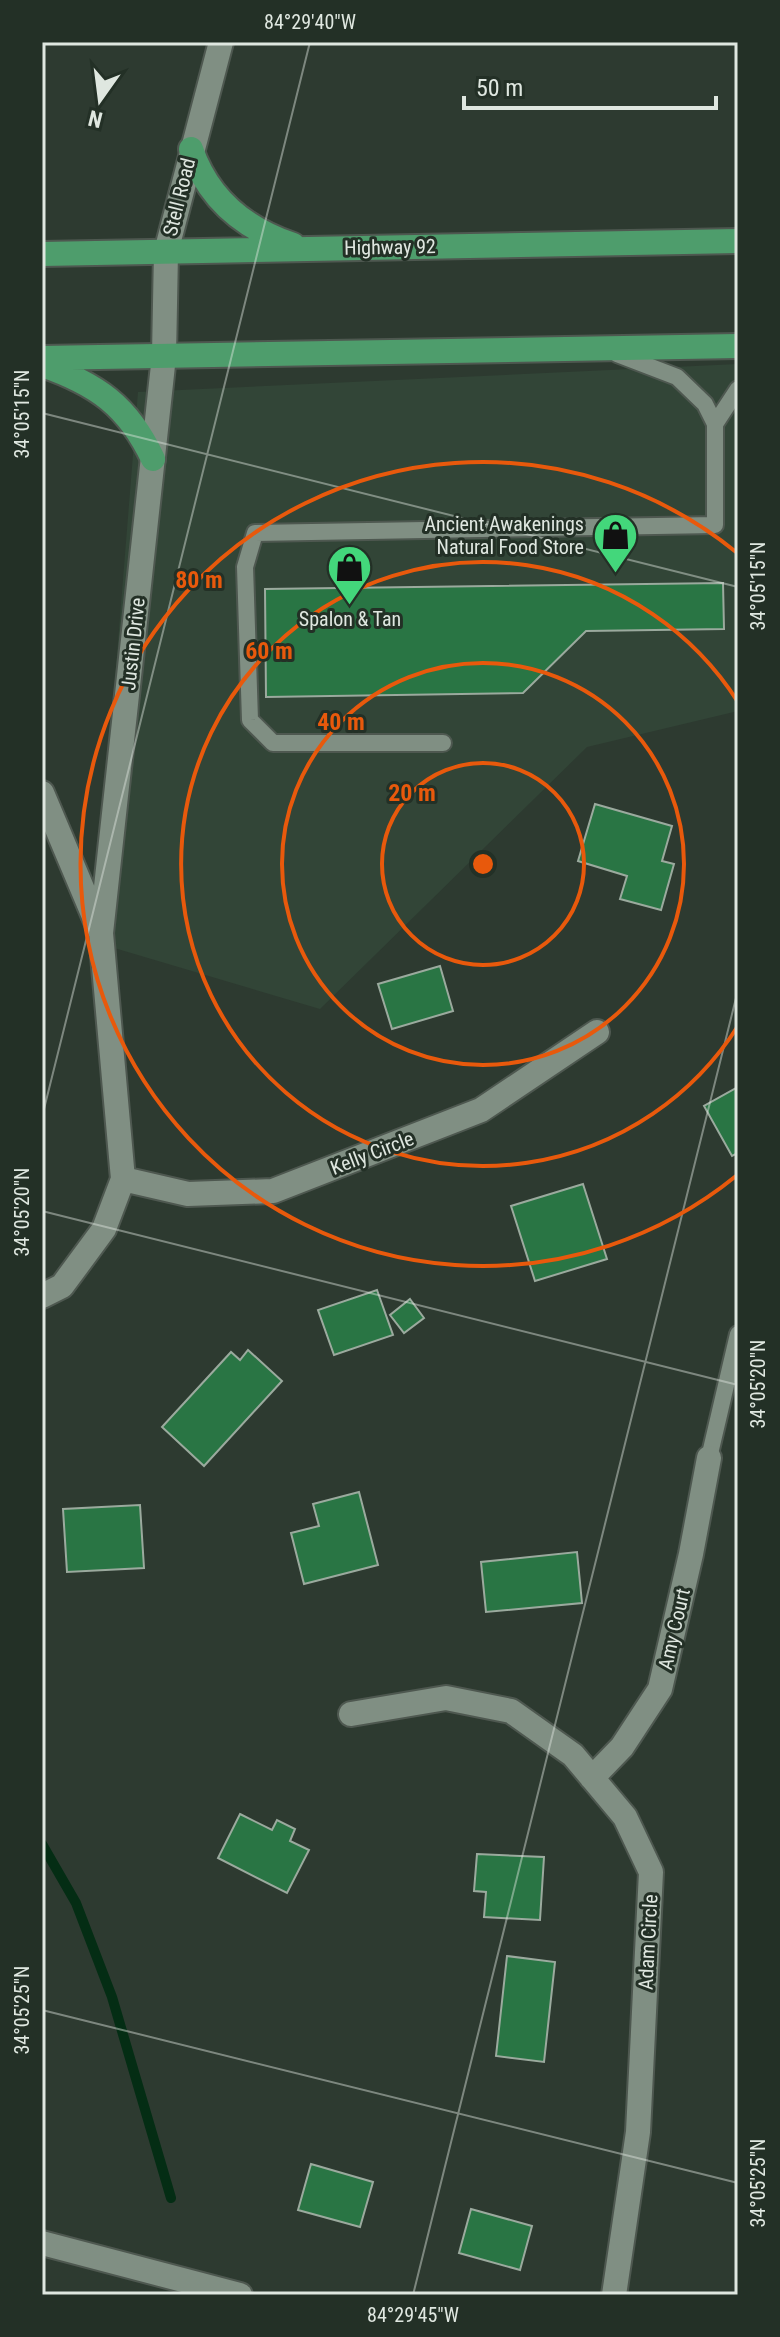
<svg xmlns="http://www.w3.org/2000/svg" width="780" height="2337" viewBox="0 0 780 2337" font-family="'Roboto Condensed',sans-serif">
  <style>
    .built { fill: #324537 }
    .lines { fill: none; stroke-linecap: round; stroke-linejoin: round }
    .stream { stroke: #042d14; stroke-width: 10 }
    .building { fill: #297544; stroke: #9baa9e; stroke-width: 2 }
    .lane-casing { stroke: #4e5850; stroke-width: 20 }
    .street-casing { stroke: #4e5850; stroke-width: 28 }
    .primary-casing { stroke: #4e5850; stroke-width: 28 }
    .lane { stroke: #808f83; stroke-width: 16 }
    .street { stroke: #808f83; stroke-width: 24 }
    .primary { stroke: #4e9d6c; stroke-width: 24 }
    .ticks { fill: none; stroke: #dfe7e0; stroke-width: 2; stroke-opacity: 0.45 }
    .ring { fill: none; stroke: #e8590c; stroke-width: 4 }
    .labels { text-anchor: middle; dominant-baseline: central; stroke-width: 6; stroke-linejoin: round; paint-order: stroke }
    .street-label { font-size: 20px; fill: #dfe7e0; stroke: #233026 }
    .poi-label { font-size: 20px; fill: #dfe7e0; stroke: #233026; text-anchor: end }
    .centre { fill: #e8590c; stroke: #233026; stroke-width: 4 }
    .ring-label { font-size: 24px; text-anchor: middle; font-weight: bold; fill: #e8590c; stroke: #233026; stroke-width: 6; stroke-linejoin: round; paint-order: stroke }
    .neatline { fill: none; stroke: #dfe7e0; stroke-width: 3 }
    .ticks-label { font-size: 20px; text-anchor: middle; fill: #dfe7e0 }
  </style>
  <rect width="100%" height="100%" fill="#2d3a30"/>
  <path class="built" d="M 738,364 L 738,711 L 587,747 L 320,1009 L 94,942 L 138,392 Z"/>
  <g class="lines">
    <path class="stream" d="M 42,1844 L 76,1903 L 112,1997 L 171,2198"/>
  </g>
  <path class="building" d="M 723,583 L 724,629 L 586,631 L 523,693 L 266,697 L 265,589 Z
    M 595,804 L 672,826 L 662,861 L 674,864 L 661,910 L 620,899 L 627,876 L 578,861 Z
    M 440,966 L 453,1011 L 392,1029 L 378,984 Z
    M 738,1087 L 738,1153 L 732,1156 L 704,1106 Z
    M 583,1184 L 607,1259 L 535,1281 L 511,1206 Z
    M 377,1290 L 393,1335 L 334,1355 L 318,1310 Z
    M 410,1299 L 424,1318 L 404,1333 L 390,1315 Z
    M 248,1350 L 282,1381 L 204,1466 L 162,1427 L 231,1352 L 240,1360 Z
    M 359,1492 L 378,1565 L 304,1584 L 291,1533 L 319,1526 L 313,1504 Z
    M 140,1505 L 144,1568 L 67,1572 L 63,1509 Z
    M 577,1552 L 582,1603 L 486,1612 L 481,1562 Z
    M 240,1814 L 272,1830 L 277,1820 L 295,1829 L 290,1841 L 309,1850 L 287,1893 L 218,1858 Z
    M 477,1854 L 544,1857 L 540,1920 L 484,1917 L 486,1892 L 474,1891 Z
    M 507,1956 L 555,1962 L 544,2062 L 496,2056 Z
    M 311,2164 L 373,2182 L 360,2227 L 298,2210 Z
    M 471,2209 L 532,2226 L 520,2270 L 459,2253 Z"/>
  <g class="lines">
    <defs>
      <path id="lane" d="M 715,424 L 738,389
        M 443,743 L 273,743 L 250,720 L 245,567 L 255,533 L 715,525 L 715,424 L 705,404 L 677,377 L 617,354
        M 709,1458 L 738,1334"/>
      <path id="street" d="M 42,793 L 101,933 L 123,1179 L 104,1229 L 62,1286 L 42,1296
        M 101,933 L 164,356 L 166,252 L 221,42
        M 123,1179 L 188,1194 L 273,1191 L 481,1110 L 597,1032
        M 351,1714 L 446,1698 L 511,1711 L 573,1755 L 625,1817 L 651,1872 L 638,2132 L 614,2295
        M 592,1778 L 622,1747 L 660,1689 L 691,1554 L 709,1458
        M 42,2243 L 240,2295"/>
      <path id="primary" d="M 191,149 C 208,199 245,229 293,245
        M 42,254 L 738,241
        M 42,358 L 738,346
        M 42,365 C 97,384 128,406 153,459"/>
    </defs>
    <use href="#lane" class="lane-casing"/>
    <use href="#street" class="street-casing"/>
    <use href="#primary" class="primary-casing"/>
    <use href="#lane" class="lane"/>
    <use href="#street" class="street"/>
    <use href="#primary" class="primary"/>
  </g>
  <path class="ticks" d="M 42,413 L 738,587M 42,1117 L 310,42M 42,1211 L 738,1385M 42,2010 L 738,2183M 413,2295 L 738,990"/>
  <g class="ring">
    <circle cx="483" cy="864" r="101"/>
    <circle cx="483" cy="864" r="201"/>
    <path d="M738 1026A302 302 0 1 1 738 702"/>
    <path d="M736 1176A402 402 0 1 1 736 552"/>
  </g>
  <defs>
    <symbol id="shop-pin" viewBox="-11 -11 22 30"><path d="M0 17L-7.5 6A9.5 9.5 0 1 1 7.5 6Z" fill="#43d77b" stroke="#233026"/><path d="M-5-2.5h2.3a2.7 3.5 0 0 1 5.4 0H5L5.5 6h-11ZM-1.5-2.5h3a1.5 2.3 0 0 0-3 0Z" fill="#111"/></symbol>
  </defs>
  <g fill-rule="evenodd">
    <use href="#shop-pin" x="590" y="510" width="51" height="69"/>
    <use href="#shop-pin" x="324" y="542" width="51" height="69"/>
  </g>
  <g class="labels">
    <g class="street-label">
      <text transform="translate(179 197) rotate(-76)">Stell Road</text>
      <text transform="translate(390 247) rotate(-1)">Highway 92</text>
      <text transform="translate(133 644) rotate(-84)">Justin Drive</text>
      <text transform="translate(372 1153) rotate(-21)">Kelly Circle</text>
      <text transform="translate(674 1629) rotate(-77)">Amy Court</text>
      <text transform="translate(648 1942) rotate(-87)">Adam Circle</text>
    </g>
    <g class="poi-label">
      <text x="584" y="524">Ancient Awakenings<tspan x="584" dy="23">Natural Food Store</tspan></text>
      <text x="350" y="619" text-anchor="middle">Spalon &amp; Tan</text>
    </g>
  </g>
  <circle cx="483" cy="864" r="12" class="centre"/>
  <g class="ring-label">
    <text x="199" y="588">80 m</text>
    <text x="269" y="659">60 m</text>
    <text x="341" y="730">40 m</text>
    <text x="412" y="801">20 m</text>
  </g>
  <rect width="780" height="2337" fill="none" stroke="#233026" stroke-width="88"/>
  <g transform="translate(100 100) rotate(194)" stroke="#233026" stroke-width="6" paint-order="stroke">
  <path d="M0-6L14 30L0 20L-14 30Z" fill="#dfe7e0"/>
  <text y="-12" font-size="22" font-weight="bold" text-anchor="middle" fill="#dfe7e0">N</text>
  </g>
  <path d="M464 96v12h252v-12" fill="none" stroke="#dfe7e0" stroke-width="4"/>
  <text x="476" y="96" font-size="24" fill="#dfe7e0" stroke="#233026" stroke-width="6" paint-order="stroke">50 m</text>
  <rect x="44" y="44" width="692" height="2249" class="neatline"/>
  <g class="ticks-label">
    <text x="310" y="29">84°29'40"W</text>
    <text transform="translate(22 414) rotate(-90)" y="7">34°05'15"N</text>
    <text transform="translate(758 586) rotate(-90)" y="7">34°05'15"N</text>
    <text transform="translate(22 1212) rotate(-90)" y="7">34°05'20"N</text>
    <text transform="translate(758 1384) rotate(-90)" y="7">34°05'20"N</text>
    <text transform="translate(22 2010) rotate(-90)" y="7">34°05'25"N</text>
    <text transform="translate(758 2183) rotate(-90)" y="7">34°05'25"N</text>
    <text x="413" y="2322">84°29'45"W</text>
  </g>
</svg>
